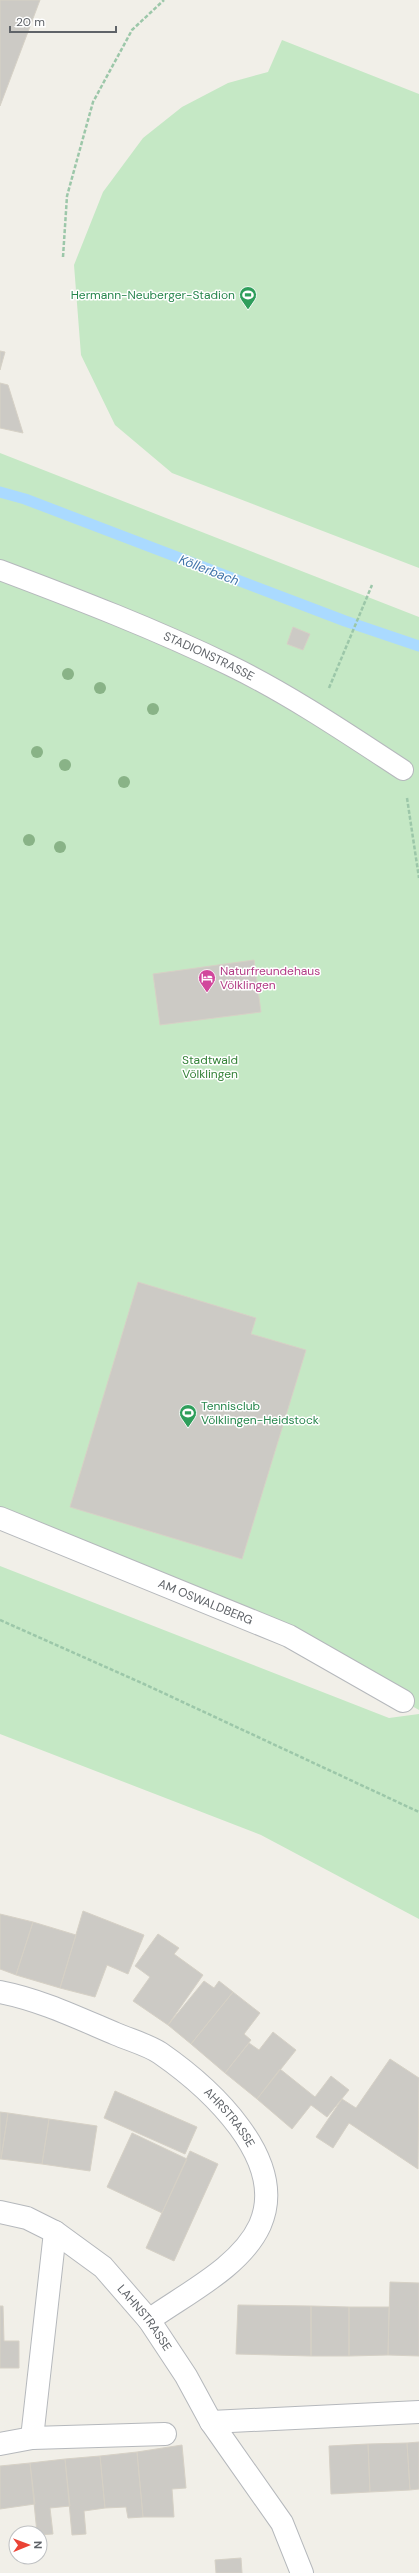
<svg xmlns="http://www.w3.org/2000/svg" width="419" height="2573" viewBox="0 0 419 2573" font-family="'DM Sans',sans-serif">
  <style>
    .green { fill: #c5e8c5 }
    .lines { fill: none; stroke-linecap: round; stroke-linejoin: round }
    .stream { stroke: #aadaff; stroke-width: 11 }
    .building { fill: #cccac5; stroke: #d6d1c6 }
    .lane-casing { stroke: #b5b8bc; stroke-width: 22 }
    .street-casing { stroke: #b5b8bc; stroke-width: 24 }
    .path { stroke: #9cc7a9; stroke-width: 2.5; stroke-dasharray: 4 2; stroke-linecap: butt }
    .lane { stroke: #fff; stroke-width: 20 }
    .street { stroke: #fff; stroke-width: 22 }
    .tree { fill: #89b387 }
    .labels { text-anchor: middle; dominant-baseline: central; stroke-width: 3; stroke-linejoin: round; paint-order: stroke }
    .leisure-label { font-size: 12px; fill: #27864d; stroke: #fff; text-anchor: end }
    .street-label { font-size: 12px; fill: #5f6368; stroke: #fff }
    .hotel-label { font-size: 12px; fill: #b23c85; stroke: #fff; text-anchor: start }
    .park-label { font-size: 12px; fill: #348238; stroke: #fff }
    .water-label { font-size: 13px; font-style: italic; fill: #4174aa; stroke: #fff }
  </style>
  <rect width="100%" height="100%" fill="#f1efe8"/>
  <path class="green" d="M 282,40 L 419,94 L 419,568 L 172,473 L 115,425 L 81,355 L 74,265 L 103,192 L 143,138 L 182,107 L 228,83 L 268,72 Z
    M 0,453 L 419,617 L 419,1710 L 289,1636 L 0,1518 Z
    M 0,1566 L 389,1718 L 419,1714 L 419,1919 L 261,1835 L 0,1734 Z"/>
  <g class="lines">
    <path class="stream" d="M 0,492 L 25,499 L 345,621 L 419,646"/>
  </g>
  <path class="building" d="M 0,0 L 40,0 L 0,106 Z
    M 0,351 L 5,352 L 0,370 Z
    M 0,383 L 8,385 L 23,433 L 0,428 Z
    M 293,627 L 310,634 L 303,650 L 287,644 Z
    M 254,960 L 261,1012 L 160,1025 L 153,974 Z
    M 138,1282 L 256,1318 L 251,1334 L 306,1350 L 242,1559 L 70,1507 Z
    M 83,1911 L 144,1935 L 128,1974 L 107,1965 L 95,1997 L 60,1988 Z
    M 0,1914 L 33,1922 L 16,1975 L 0,1969 Z
    M 33,1922 L 76,1935 L 60,1988 L 16,1975 Z
    M 158,1934 L 179,1948 L 174,1954 L 203,1975 L 168,2025 L 133,2001 L 150,1977 L 135,1966 Z
    M 204,1981 L 214,1988 L 219,1981 L 233,1992 L 191,2044 L 168,2025 Z
    M 233,1992 L 260,2013 L 244,2034 L 251,2040 L 225,2073 L 191,2044 Z
    M 273,2032 L 296,2050 L 257,2099 L 225,2073 L 249,2043 L 259,2050 Z
    M 390,2059 L 419,2078 L 418,2169 L 349,2123 L 333,2148 L 316,2137 L 342,2099 L 356,2108 Z
    M 280,2069 L 315,2097 L 331,2076 L 349,2090 L 327,2117 L 311,2105 L 292,2129 L 257,2099 Z
    M 115,2091 L 197,2127 L 185,2154 L 104,2118 Z
    M 0,2112 L 8,2113 L 1,2159 L 0,2159 Z
    M 8,2113 L 49,2119 L 42,2164 L 1,2159 Z
    M 49,2119 L 97,2126 L 90,2171 L 42,2164 Z
    M 132,2133 L 187,2159 L 162,2213 L 107,2187 Z
    M 190,2151 L 218,2164 L 174,2261 L 146,2248 Z
    M 390,2282 L 419,2283 L 419,2356 L 388,2355 Z
    M 238,2305 L 311,2306 L 311,2356 L 236,2354 Z
    M 0,2306 L 3,2306 L 4,2341 L 19,2341 L 19,2368 L 0,2368 Z
    M 311,2306 L 349,2307 L 349,2356 L 311,2356 Z
    M 349,2307 L 389,2307 L 388,2355 L 349,2356 Z
    M 419,2442 L 419,2489 L 410,2490 L 407,2443 Z
    M 407,2443 L 410,2490 L 370,2492 L 368,2444 Z
    M 368,2444 L 370,2492 L 331,2494 L 329,2446 Z
    M 182,2445 L 186,2488 L 172,2489 L 174,2517 L 143,2517 L 137,2452 Z
    M 137,2452 L 143,2517 L 128,2518 L 126,2507 L 105,2508 L 100,2456 Z
    M 100,2456 L 105,2508 L 84,2511 L 86,2534 L 72,2535 L 65,2459 Z
    M 65,2459 L 70,2506 L 50,2508 L 53,2534 L 40,2535 L 37,2533 L 30,2463 Z
    M 30,2463 L 35,2504 L 0,2509 L 0,2466 Z
    M 241,2558 L 242,2573 L 216,2573 L 215,2560 Z"/>
  <g class="lines">
    <defs>
      <g id="lane">
        <path id="s1" d="M 0,570 C 77,599 155,629 229,665 C 289,694 348,734 403,770"/>
      </g>
      <g id="street">
        <path id="s2" d="M 0,1518 L 289,1636 L 403,1701"/>
        <path id="s3" d="M 0,1992 C 41,2000 78,2018 116,2034 C 130,2040 148,2045 160,2053 C 209,2087 289,2159 260,2225 C 241,2267 185,2294 149,2320"/>
        <path id="s4" d="M 0,2212 L 27,2218 L 55,2232 L 103,2267 L 149,2320 L 186,2376 L 211,2422 L 282,2523 L 302,2573"/>
        <path d="M 211,2422 L 419,2412"/>
        <path d="M 32,2438 L 55,2232"/>
        <path d="M 0,2444 L 32,2438 L 165,2434"/>
      </g>
    </defs>
    <use href="#lane" class="lane-casing"/>
    <use href="#street" class="street-casing"/>
    <path class="path" d="M 63,257 L 67,196 L 93,102 L 132,30 L 164,0
      M 329,688 L 372,585
      M 407,798 L 419,878
      M 0,1620 L 144,1684 L 419,1812"/>
    <use href="#lane" class="lane"/>
    <use href="#street" class="street"/>
  </g>
  <g class="tree">
    <circle cx="68" cy="674" r="6"/>
    <circle cx="100" cy="688" r="6"/>
    <circle cx="153" cy="709" r="6"/>
    <circle cx="37" cy="752" r="6"/>
    <circle cx="65" cy="765" r="6"/>
    <circle cx="124" cy="782" r="6"/>
    <circle cx="29" cy="840" r="6"/>
    <circle cx="60" cy="847" r="6"/>
  </g>
  <defs>
    <symbol id="stadium-pin" viewBox="-11 -11 22 30"><path d="M0 17L-7.5 6A9.5 9.5 0 1 1 7.5 6Z" fill="#2e9e5b" stroke="#fff"/><path d="M0-5a6.5 5 0 1 0 0 10a6.5 5 0 1 0 0-10ZM-3.5-1.8h7v3.6h-7Z" fill="#fff"/></symbol>
    <symbol id="hotel-pin" viewBox="-11 -11 22 30"><path d="M0 17L-7.5 6A9.5 9.5 0 1 1 7.5 6Z" fill="#d1479c" stroke="#fff"/><path d="M-6-4.5h1.5V1H6V5H4.5V3h-9V5H-6ZM-4 0a1.8 1.8 0 1 1 3.6 0ZM.5 0V-2.5h3Q6-2.5 6 0Z" fill="#fff"/></symbol>
  </defs>
  <g fill-rule="evenodd">
    <use href="#stadium-pin" x="238" y="285" width="20" height="27"/>
    <use href="#hotel-pin" x="197" y="968" width="20" height="27"/>
    <use href="#stadium-pin" x="178" y="1403" width="20" height="27"/>
  </g>
  <g class="labels">
    <g class="leisure-label">
      <text x="235" y="295">Hermann-Neuberger-Stadion</text>
      <text x="201" y="1406" text-anchor="start">Tennisclub<tspan x="201" dy="14">Völklingen-Heidstock</tspan></text>
    </g>
    <g class="street-label">
      <text stroke="none"><textPath href="#s1" startOffset="226">STADIONSTRASSE</textPath></text>
      <text stroke="none"><textPath href="#s2" startOffset="222">AM OSWALDBERG</textPath></text>
      <text stroke="none"><textPath href="#s3" startOffset="267">AHRSTRASSE</textPath></text>
      <text stroke="none"><textPath href="#s4" startOffset="184">LAHNSTRASSE</textPath></text>
    </g>
    <g class="hotel-label">
      <text x="220" y="971">Naturfreundehaus<tspan x="220" dy="14">Völklingen</tspan></text>
    </g>
    <g class="park-label">
      <text x="210" y="1060">Stadtwald<tspan x="210" dy="14">Völklingen</tspan></text>
    </g>
    <g class="water-label">
      <text transform="translate(209 570) rotate(21)">Köllerbach</text>
    </g>
  </g>
  <g transform="translate(28 2545) rotate(89)"><circle r="19" fill="#ffffff" stroke="#bfc1c3"/>
  <path d="M0-3L7 15L0 10L-7 15Z" fill="#ea4335"/>
  <text y="-6" font-size="11" font-weight="bold" text-anchor="middle" fill="#5f6368">N</text>
  </g>
  <path d="M10 26v6h106v-6" fill="none" stroke="#5f6368" stroke-width="2"/>
  <text x="16" y="26" font-size="12" fill="#5f6368" stroke="#ffffff" stroke-width="3" paint-order="stroke">20 m</text>
</svg>
